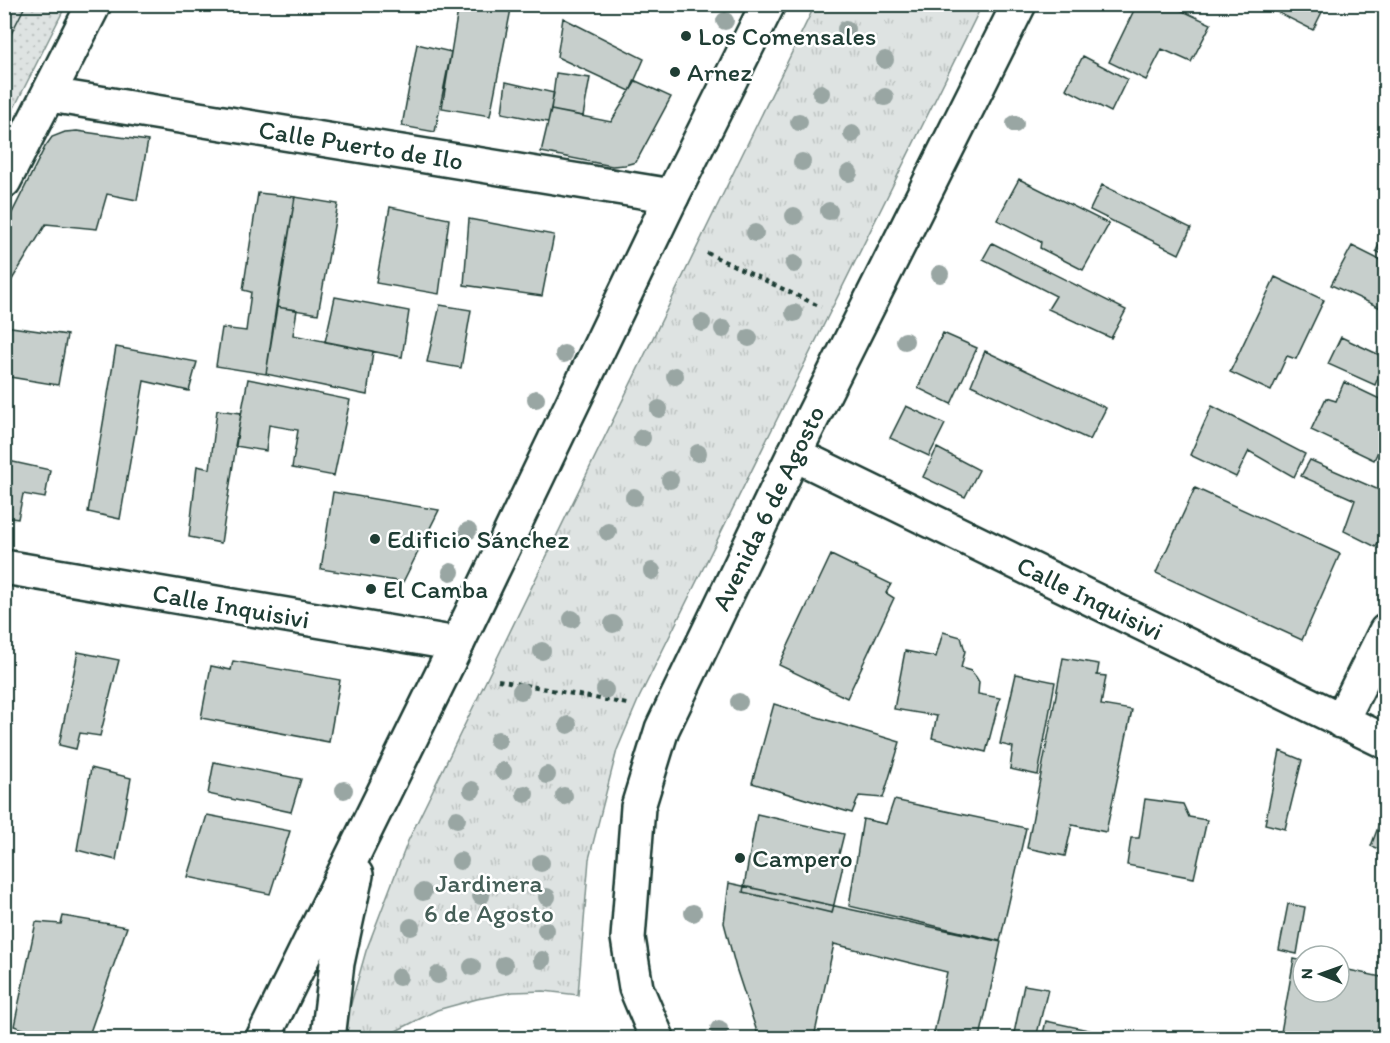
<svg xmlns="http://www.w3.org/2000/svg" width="1390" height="1043" viewBox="0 0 1390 1043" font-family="Itim,sans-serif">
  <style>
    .grass { fill: url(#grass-dots); stroke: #7e908b; stroke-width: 1.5 }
    .park { fill: url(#park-tufts); stroke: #7e908b; stroke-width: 1.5 }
    .building { fill: #c7cfcc; stroke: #1f3d34; stroke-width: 1.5 }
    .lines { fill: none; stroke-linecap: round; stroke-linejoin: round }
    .minor-casing { stroke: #1f3d34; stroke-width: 38 }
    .major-casing { stroke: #1f3d34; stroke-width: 38 }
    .path { stroke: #1f3d34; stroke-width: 4; stroke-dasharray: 4.5 4.5; stroke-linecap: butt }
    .minor { stroke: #fff; stroke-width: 33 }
    .major { stroke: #fff; stroke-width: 33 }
    .tram { stroke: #1f3d34; stroke-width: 1.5 }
    .tree { fill: #99a6a3 }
    .poi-dot { fill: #1f3d34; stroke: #fff; stroke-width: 2 }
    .labels { text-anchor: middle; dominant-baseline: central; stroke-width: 5; stroke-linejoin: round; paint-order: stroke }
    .poi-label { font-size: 26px; fill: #1f3d34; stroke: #fff; text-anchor: start }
    .street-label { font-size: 26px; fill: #1f3d34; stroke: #fff }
    .park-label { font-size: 26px; fill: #455e57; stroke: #fff }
  </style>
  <defs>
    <pattern id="grass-dots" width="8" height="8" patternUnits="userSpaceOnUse" patternTransform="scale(1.5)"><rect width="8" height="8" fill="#dee3e2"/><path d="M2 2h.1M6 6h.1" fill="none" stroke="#bec4c2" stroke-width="1.8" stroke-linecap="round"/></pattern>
    <pattern id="park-tufts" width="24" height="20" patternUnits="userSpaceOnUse" patternTransform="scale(1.5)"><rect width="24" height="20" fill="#dee3e2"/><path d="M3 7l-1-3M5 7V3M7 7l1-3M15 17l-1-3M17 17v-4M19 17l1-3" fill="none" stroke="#bec4c2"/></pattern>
  </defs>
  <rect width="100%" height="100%" fill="#fff"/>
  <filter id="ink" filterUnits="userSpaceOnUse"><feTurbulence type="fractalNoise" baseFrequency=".0167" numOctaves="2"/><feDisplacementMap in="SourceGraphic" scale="12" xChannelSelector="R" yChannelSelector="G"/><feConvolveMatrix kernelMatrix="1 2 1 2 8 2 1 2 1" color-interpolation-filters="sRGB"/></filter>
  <g filter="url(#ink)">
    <path class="grass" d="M 5,4 L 66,5 L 5,126 L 4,5 Z"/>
    <path class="park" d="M 815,5 L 982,5 L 639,698 L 617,750 L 589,859 L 578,995 L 544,991 L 513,992 L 477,999 L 437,1010 L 398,1030 L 385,1038 L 345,1038 L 345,1025 L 366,951 L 408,841 Z"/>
    <path class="building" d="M 459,4 L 512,4 L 490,116 L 442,108 Z
      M 1137,4 L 1168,4 L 1211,24 L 1191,62 L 1162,49 L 1146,80 L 1109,62 Z
      M 1261,4 L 1326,4 L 1313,30 Z
      M 563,18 L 644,59 L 630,91 L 557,57 Z
      M 417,44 L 451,52 L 435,132 L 402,126 Z
      M 1083,56 L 1127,79 L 1111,112 L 1066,89 Z
      M 556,73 L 590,78 L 583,116 L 551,110 Z
      M 636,81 L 671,97 L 636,162 L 625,165 L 612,166 L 541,152 L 551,110 L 611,122 Z
      M 506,82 L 554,93 L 548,122 L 502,113 Z
      M 77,131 L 148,141 L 137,200 L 107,194 L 97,229 L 46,224 L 10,283 L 4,280 L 4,229 L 45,147 L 52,137 L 65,132 Z
      M 1019,179 L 1109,224 L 1083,270 L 1040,248 L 1041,242 L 997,220 Z
      M 1102,185 L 1191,228 L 1179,254 L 1090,210 Z
      M 258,193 L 295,197 L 266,374 L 216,366 L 222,328 L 246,331 L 251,292 L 243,290 Z
      M 295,197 L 338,204 L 318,314 L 276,307 Z
      M 390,207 L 449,219 L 439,294 L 376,283 Z
      M 469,219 L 554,235 L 542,296 L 464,285 Z
      M 1386,231 L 1386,256 L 1376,251 Z
      M 992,243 L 1126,310 L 1111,338 L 1048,309 L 1056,296 L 983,259 Z
      M 1352,246 L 1386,263 L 1386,319 L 1382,317 L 1383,309 L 1331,285 Z
      M 1275,277 L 1324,300 L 1296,359 L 1287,356 L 1271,391 L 1230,372 Z
      M 335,297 L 409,311 L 402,357 L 325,342 Z
      M 440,305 L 471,310 L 461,368 L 427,362 Z
      M 276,307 L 297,310 L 293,335 L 373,351 L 367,395 L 266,374 Z
      M 4,326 L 67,335 L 58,385 L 4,376 Z
      M 943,333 L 977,348 L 951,404 L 918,388 Z
      M 1341,337 L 1386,358 L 1375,385 L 1328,364 Z
      M 116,347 L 197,362 L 189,391 L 144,381 L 120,519 L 88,512 Z
      M 985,351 L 1106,408 L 1090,440 L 971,385 Z
      M 248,379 L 350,400 L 334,476 L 292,468 L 298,430 L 269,425 L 266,451 L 235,446 Z
      M 1344,382 L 1386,402 L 1386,435 L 1374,460 L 1311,430 L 1326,398 L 1336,401 Z
      M 906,406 L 945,424 L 929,456 L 890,438 Z
      M 1212,406 L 1305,454 L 1294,477 L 1249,451 L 1236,477 L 1190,455 Z
      M 217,410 L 241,413 L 221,543 L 189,537 L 197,466 L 210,469 Z
      M 937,448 L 979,470 L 965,497 L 923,477 Z
      M 4,460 L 50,470 L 45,498 L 23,494 L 18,519 L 4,517 Z
      M 1310,460 L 1386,493 L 1386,528 L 1376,547 L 1344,531 L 1355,500 L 1301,476 Z
      M 1195,488 L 1340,554 L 1302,640 L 1156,573 Z
      M 333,492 L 439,510 L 403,582 L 321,569 Z
      M 831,555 L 891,584 L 886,593 L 894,598 L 847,698 L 779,665 Z
      M 943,632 L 961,637 L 965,651 L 961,668 L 971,671 L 976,677 L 979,682 L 978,694 L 1000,698 L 986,752 L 932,738 L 937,716 L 894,709 L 905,651 L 936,657 Z
      M 78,652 L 119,660 L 100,736 L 80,733 L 76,749 L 59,745 Z
      M 1063,658 L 1099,664 L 1097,675 L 1106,676 L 1101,705 L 1132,710 L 1106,832 L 1072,825 L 1065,856 L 1027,848 Z
      M 233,661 L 340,680 L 329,742 L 201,718 L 211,666 L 231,670 Z
      M 1016,674 L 1055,682 L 1038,775 L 1010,769 L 1013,747 L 1000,744 Z
      M 774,704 L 900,742 L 883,798 L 859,796 L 852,813 L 752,783 Z
      M 1280,751 L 1302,760 L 1285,829 L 1265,824 Z
      M 214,762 L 301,779 L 291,812 L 208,794 Z
      M 91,768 L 131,778 L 116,860 L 77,850 Z
      M 1145,799 L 1183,804 L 1189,817 L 1207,820 L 1194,878 L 1127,865 L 1131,838 L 1139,838 Z
      M 894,800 L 1026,828 L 1000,941 L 849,906 L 863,819 L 886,824 Z
      M 1386,806 L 1386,852 L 1371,846 Z
      M 757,814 L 844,834 L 838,858 L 844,861 L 832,913 L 743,892 Z
      M 207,815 L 290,831 L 270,894 L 188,877 Z
      M 729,883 L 1001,942 L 980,1038 L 933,1038 L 947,972 L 834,944 L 815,1033 L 817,1038 L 759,1038 L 736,968 L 724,923 Z
      M 1288,904 L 1305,907 L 1297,954 L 1279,950 Z
      M 63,916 L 127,927 L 88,1038 L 49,1038 L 14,1026 L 36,922 L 61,924 Z
      M 1294,959 L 1303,961 L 1303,992 L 1339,992 L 1339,968 L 1386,978 L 1386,1038 L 1280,1038 Z
      M 1024,985 L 1048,989 L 1036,1038 L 1013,1038 Z
      M 1046,1021 L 1093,1031 L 1091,1038 L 1042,1038 Z"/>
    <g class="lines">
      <defs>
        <path id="minor" d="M 50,95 L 672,196
          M 4,181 L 94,4
          M 794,454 L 1386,742
          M 4,567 L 457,644
          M 1341,721 L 1386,631"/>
        <path id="major" d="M 263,1038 L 457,644 L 672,196 L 768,4
          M 328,1038 L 337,963 L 356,875
          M 657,1038 L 636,988 L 628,938 L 638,807 L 662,729 L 794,454 L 1019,4"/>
      </defs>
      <use href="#minor" class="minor-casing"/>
      <use href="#major" class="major-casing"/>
      <path class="path" d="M 707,253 L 821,307
        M 498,680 L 627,704"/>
      <use href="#minor" class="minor"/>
      <use href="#major" class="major"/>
      <path class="tram" d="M 4,48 L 26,4"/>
    </g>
    <g class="tree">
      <circle cx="725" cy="21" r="9"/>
      <circle cx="846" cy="29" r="9"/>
      <circle cx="885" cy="60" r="9"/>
      <circle cx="821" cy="93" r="9"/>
      <circle cx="885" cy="97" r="9"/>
      <circle cx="799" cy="122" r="9"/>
      <circle cx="1015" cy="124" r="9"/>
      <circle cx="852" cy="134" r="9"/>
      <circle cx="802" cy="162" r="9"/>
      <circle cx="849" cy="173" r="9"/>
      <circle cx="829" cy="211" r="9"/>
      <circle cx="794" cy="216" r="9"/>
      <circle cx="755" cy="233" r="9"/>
      <circle cx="794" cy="264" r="9"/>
      <circle cx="940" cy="274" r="9"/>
      <circle cx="794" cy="313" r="9"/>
      <circle cx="702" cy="323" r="9"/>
      <circle cx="723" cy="329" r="9"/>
      <circle cx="749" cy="338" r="9"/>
      <circle cx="905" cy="341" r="9"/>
      <circle cx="564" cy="354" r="9"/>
      <circle cx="675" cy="376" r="9"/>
      <circle cx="536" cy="399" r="9"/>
      <circle cx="659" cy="409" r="9"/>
      <circle cx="642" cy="438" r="9"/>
      <circle cx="698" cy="453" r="9"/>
      <circle cx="670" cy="480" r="9"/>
      <circle cx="634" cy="497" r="9"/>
      <circle cx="468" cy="531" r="9"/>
      <circle cx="608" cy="532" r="9"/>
      <circle cx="652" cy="571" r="9"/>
      <circle cx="451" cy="572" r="9"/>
      <circle cx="572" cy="619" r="9"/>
      <circle cx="613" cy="624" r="9"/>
      <circle cx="542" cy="651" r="9"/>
      <circle cx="605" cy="690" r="9"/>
      <circle cx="521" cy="691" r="9"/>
      <circle cx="739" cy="702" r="9"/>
      <circle cx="568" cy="725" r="9"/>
      <circle cx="498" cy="740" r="9"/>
      <circle cx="503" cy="771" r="9"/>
      <circle cx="547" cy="775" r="9"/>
      <circle cx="344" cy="790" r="9"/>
      <circle cx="472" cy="790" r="9"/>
      <circle cx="525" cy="794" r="9"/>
      <circle cx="564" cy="796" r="9"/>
      <circle cx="457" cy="819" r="9"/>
      <circle cx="460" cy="861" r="9"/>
      <circle cx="541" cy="863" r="9"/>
      <circle cx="423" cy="892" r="9"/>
      <circle cx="481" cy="896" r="9"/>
      <circle cx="547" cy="897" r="9"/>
      <circle cx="693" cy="913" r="9"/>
      <circle cx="411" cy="927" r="9"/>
      <circle cx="546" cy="930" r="9"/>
      <circle cx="542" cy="960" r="9"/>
      <circle cx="504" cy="965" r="9"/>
      <circle cx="472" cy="967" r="9"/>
      <circle cx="438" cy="975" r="9"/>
      <circle cx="399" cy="977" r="9"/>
      <circle cx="719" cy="1029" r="9"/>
    </g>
  </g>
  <g class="poi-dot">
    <circle cx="686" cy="36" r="6"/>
    <circle cx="675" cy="72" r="6"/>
    <circle cx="375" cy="539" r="6"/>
    <circle cx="371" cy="589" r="6"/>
    <circle cx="740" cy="858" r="6"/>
  </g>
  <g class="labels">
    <g class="poi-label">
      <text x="698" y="36">Los Comensales</text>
      <text x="687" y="72">Arnez</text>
      <text x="387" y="539">Edificio Sánchez</text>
      <text x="383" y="589">El Camba</text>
      <text x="752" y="858">Campero</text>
    </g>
    <g class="street-label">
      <text transform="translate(361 145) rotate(9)">Calle Puerto de Ilo</text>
      <text transform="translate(768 508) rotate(-64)">Avenida 6 de Agosto</text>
      <text transform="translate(1090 598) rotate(26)">Calle Inquisivi</text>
      <text transform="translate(231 606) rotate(10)">Calle Inquisivi</text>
    </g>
    <g class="park-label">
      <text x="489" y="883">Jardinera<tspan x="489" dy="30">6 de Agosto</tspan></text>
    </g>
  </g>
  <rect width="1390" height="1043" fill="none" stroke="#fff" stroke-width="24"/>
  <rect x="12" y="12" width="1366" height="1019" fill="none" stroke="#1f3d34" stroke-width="2" filter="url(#ink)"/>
  <g transform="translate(1321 974) rotate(271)"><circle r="28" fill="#ffffff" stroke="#a5b1ae" stroke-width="1.5"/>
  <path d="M0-4.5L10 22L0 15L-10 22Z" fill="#1f3d34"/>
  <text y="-9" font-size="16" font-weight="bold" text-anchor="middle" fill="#1f3d34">N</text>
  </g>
</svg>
